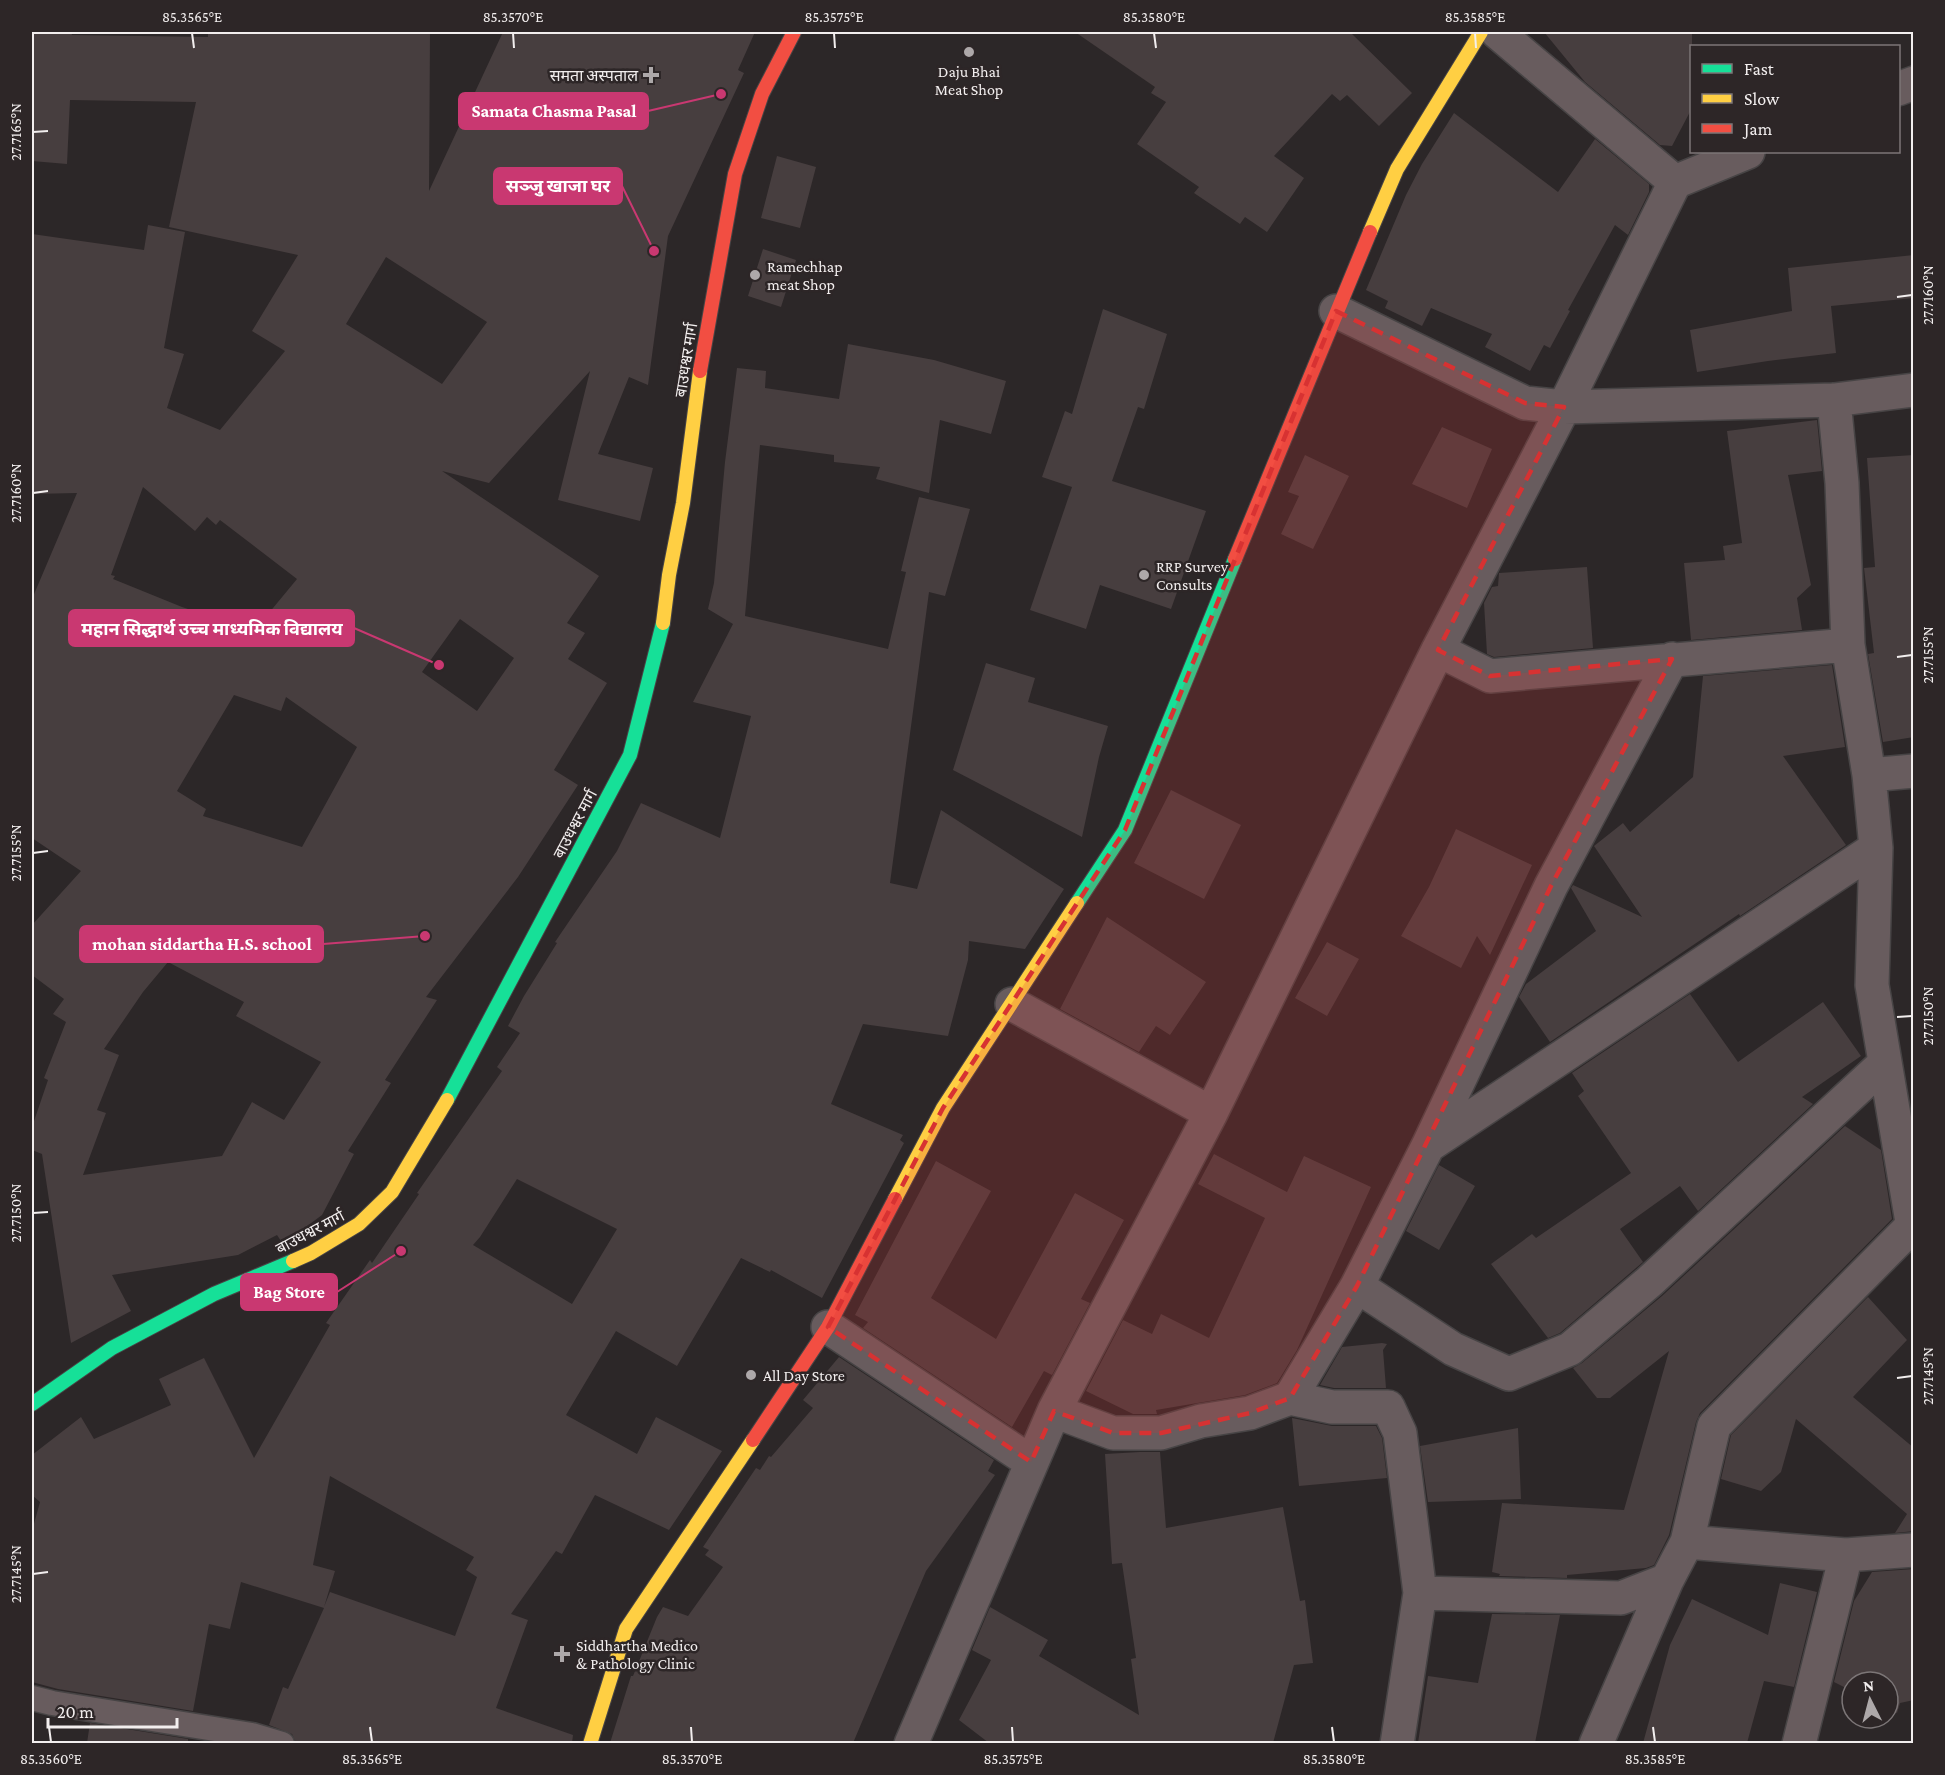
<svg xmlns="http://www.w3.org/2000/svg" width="1945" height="1775" viewBox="0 0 1945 1775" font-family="'Crimson Pro','Noto Sans Devanagari',serif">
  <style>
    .building { fill: #473e3f; fill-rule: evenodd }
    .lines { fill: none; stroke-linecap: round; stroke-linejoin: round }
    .lane-casing { stroke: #474445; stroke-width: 27 }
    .street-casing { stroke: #474445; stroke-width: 36 }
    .fast-casing { stroke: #474445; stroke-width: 16 }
    .slow-casing { stroke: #474445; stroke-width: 16 }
    .jam-casing { stroke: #474445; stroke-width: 16 }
    .lane { stroke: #685c5e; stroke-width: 24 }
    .street { stroke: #685c5e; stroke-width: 33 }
    .fast { stroke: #16e098; stroke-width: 14 }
    .slow { stroke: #ffcf43; stroke-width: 14 }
    .jam { stroke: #f24e42; stroke-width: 14 }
    .marked { fill: #d73232; fill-opacity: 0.2; stroke: #d73232; stroke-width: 4.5; stroke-dasharray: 12 8; stroke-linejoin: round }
    .ticks { fill: none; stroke: #f2eeee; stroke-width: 2 }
    .poi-dot { fill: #ada8a9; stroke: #2d2627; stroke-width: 2 }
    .labels { text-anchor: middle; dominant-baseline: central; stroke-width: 5; stroke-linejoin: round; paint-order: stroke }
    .poi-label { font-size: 16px; fill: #f2eeee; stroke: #2d2627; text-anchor: start }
    .street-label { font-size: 16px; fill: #f2eeee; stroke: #2d2627 }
    .leader { fill: none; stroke: #c93871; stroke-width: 2 }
    .callout-dot { fill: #c93871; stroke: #2d2627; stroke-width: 2 }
    .callout { fill: #c93871; stroke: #c93871; stroke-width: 2 }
    .callout-label { font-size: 18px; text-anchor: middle; font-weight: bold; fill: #fff }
    .neatline { fill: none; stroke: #f2eeee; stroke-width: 2 }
    .ticks-label { font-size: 15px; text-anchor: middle; fill: #f2eeee }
  </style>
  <rect width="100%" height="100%" fill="#2c2728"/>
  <path class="building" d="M 32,32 L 71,32 L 72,35 L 208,37 L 208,32 L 430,32 L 429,191 L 503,32 L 755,32 L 738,70 L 744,73 L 668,236 L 648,385 L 629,377 L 598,454 L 653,468 L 640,521 L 558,500 L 590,371 L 489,483 L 442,471 L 599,576 L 567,623 L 585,633 L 568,659 L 607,683 L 554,770 L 578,785 L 518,877 L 426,997 L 437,1000 L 385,1080 L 391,1083 L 348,1151 L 354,1154 L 322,1215 L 283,1244 L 277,1235 L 238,1255 L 112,1275 L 131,1311 L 71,1343 L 42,1154 L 32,1150 L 32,1127 L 48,1080 L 44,1078 L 66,1022 L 53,1014 L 64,999 L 32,975 L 32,925 L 81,871 L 32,838 L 32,599 L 77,493 L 32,494 L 32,234 L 144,250 L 148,225 L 185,232 L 164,348 L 184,354 L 167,408 L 220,430 L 285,351 L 252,331 L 298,255 L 169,227 L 196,102 L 70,100 L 67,164 L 32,161 ZM 386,257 L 487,322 L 442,384 L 346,324 ZM 143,487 L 195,531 L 207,517 L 216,525 L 220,520 L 297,579 L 254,631 L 182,607 L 113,579 L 115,576 L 111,575 ZM 460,619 L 514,658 L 477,711 L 422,672 ZM 234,695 L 281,711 L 286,697 L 357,747 L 302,847 L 203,816 L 206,809 L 177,791 ZM 168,962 L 244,1002 L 236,1016 L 321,1062 L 284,1120 L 252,1102 L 222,1156 L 83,1175 L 106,1113 L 97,1110 L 119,1055 L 104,1049 L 143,992 Z
    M 1075,32 L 1350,32 L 1412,93 L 1379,126 L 1347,95 L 1340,101 L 1332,94 L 1274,156 L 1304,178 L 1267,232 L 1245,217 L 1240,224 L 1194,193 L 1199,187 L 1137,144 L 1166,102 L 1151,93 L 1155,87 Z
    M 1544,32 L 1692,32 L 1692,108 L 1672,146 L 1660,145 L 1585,82 Z
    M 1454,113 L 1558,192 L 1595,139 L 1649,184 L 1649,192 L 1628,235 L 1615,225 L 1568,310 L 1570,311 L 1550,348 L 1544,345 L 1530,371 L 1485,347 L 1492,334 L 1431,308 L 1422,326 L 1385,308 L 1388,301 L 1366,290 L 1406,195 L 1422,164 Z
    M 777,156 L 816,167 L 800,228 L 761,218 Z
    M 763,249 L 796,260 L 781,307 L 748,296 Z
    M 1914,255 L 1914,298 L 1831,306 L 1836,353 L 1768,361 L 1697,372 L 1690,330 L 1792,311 L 1788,268 Z
    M 1103,309 L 1167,334 L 1144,409 L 1138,407 L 1112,481 L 1206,511 L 1171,609 L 1100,585 L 1086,629 L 1030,610 L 1072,487 L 1042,477 L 1065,411 L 1072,414 Z
    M 848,344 L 934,360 L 1006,381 L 991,434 L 940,420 L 929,493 L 876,479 L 880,467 L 834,462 L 834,455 L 760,445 L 745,616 L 888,649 L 906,572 L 901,571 L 919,497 L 970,509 L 945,596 L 929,592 L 890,883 L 917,889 L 941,810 L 1064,889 L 1025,949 L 969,941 L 968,960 L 948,1036 L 863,1024 L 831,1104 L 903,1135 L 900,1140 L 904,1143 L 822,1298 L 771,1270 L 770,1272 L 741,1258 L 677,1366 L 616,1331 L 566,1415 L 637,1454 L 656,1417 L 722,1451 L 669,1530 L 595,1495 L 562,1554 L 556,1551 L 511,1614 L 528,1620 L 496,1708 L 573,1735 L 572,1743 L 296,1743 L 292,1734 L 269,1725 L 283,1687 L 288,1689 L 324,1608 L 241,1582 L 230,1629 L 209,1624 L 193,1711 L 58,1689 L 32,1682 L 32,1531 L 40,1502 L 32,1495 L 32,1455 L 81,1417 L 94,1439 L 171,1405 L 159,1379 L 204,1358 L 254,1458 L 330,1325 L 326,1323 L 370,1260 L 372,1263 L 419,1194 L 417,1193 L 502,1071 L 497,1067 L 520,1033 L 508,1026 L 524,996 L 557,943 L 555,942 L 617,851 L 641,803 L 720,838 L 751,716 L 693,702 L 733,624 L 708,609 L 714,583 L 725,462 L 737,368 L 766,371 L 765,388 L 839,399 ZM 517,1179 L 617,1229 L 572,1304 L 473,1245 L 480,1237 ZM 330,1476 L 474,1557 L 466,1570 L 477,1577 L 455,1636 L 330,1592 L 324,1607 L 335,1571 L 313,1565 Z
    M 1817,420 L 1822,471 L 1788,475 L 1811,585 L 1797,598 L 1802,630 L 1691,640 L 1684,563 L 1725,560 L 1723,546 L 1742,543 L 1727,431 Z
    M 1442,427 L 1492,449 L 1467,508 L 1412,484 Z
    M 1305,455 L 1349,476 L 1313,549 L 1281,534 L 1299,496 L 1288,492 Z
    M 1914,455 L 1914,737 L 1883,742 L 1868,654 L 1874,653 L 1864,568 L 1875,567 L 1867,458 Z
    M 1587,567 L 1593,648 L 1494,657 L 1487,654 L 1484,603 L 1492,587 L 1498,586 L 1499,573 Z
    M 986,663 L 1035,678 L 1028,702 L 1108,726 L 1099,757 L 1082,837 L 953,770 Z
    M 1832,665 L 1845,747 L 1783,756 L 1846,845 L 1740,916 L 1739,914 L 1550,1042 L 1519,997 L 1526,984 L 1596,931 L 1571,888 L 1573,885 L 1642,917 L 1594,846 L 1623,823 L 1630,832 L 1693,777 L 1703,676 Z
    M 1171,790 L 1241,825 L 1204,899 L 1134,863 Z
    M 1456,829 L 1532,865 L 1490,955 L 1477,936 L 1461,968 L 1401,936 L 1429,887 Z
    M 1107,917 L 1206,982 L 1170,1035 L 1156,1026 L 1139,1052 L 1060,1009 Z
    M 1327,942 L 1359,959 L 1327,1016 L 1295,998 Z
    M 1690,994 L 1738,1062 L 1823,1002 L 1861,1056 L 1802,1097 L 1813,1104 L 1698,1211 L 1680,1186 L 1620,1229 L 1643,1262 L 1560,1333 L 1548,1338 L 1491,1264 L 1532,1234 L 1536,1238 L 1631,1173 L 1578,1096 L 1584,1091 L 1572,1073 Z
    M 1845,1126 L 1881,1150 L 1892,1219 L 1700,1413 L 1696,1422 L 1669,1535 L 1654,1565 L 1646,1568 L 1567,1575 L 1567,1578 L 1499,1576 L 1500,1574 L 1492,1572 L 1502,1503 L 1624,1510 L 1669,1351 L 1610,1398 L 1597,1398 L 1573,1368 L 1582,1363 L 1662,1296 Z
    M 1214,1154 L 1287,1192 L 1304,1156 L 1371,1187 L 1297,1350 L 1277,1383 L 1245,1395 L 1156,1410 L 1157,1414 L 1133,1414 L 1086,1391 L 1123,1320 L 1152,1334 L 1161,1314 L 1209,1338 L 1265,1218 L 1198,1184 Z
    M 936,1161 L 991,1191 L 931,1298 L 996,1339 L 1075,1193 L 1124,1220 L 1081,1299 L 1090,1303 L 1052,1375 L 1044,1371 L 1012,1427 L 863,1328 L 868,1322 L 855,1315 Z
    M 1439,1165 L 1475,1186 L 1439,1250 L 1406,1231 Z
    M 1868,1297 L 1907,1340 L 1853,1397 L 1914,1448 L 1914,1531 L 1895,1533 L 1907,1514 L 1796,1419 L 1781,1472 L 1761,1491 L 1721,1479 L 1731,1435 Z
    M 1382,1343 L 1387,1344 L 1383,1350 L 1386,1388 L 1334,1388 L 1320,1385 L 1342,1347 Z
    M 839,1357 L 994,1460 L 988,1471 L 995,1475 L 926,1571 L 853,1743 L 610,1743 L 631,1676 L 633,1676 L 657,1617 L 663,1607 L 688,1616 L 723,1567 L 705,1555 L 709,1550 L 703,1547 L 756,1468 L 760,1470 L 769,1456 L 771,1457 L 813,1408 L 803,1400 Z
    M 1292,1418 L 1332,1426 L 1376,1426 L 1382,1438 L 1387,1478 L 1299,1486 Z
    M 1518,1428 L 1521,1499 L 1428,1502 L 1420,1446 Z
    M 1140,1452 L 1160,1452 L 1166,1528 L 1283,1507 L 1300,1601 L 1305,1600 L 1313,1663 L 1294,1665 L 1273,1743 L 989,1743 L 959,1720 L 991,1660 L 972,1650 L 990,1607 L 1048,1640 L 1039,1656 L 1139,1715 L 1131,1659 L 1136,1658 L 1122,1563 L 1112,1564 L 1105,1454 Z
    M 1914,1569 L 1914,1700 L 1900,1703 L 1897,1713 L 1888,1708 L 1888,1682 L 1852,1682 L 1852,1691 L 1834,1682 L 1854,1601 L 1872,1572 Z
    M 1780,1583 L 1817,1592 L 1794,1687 L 1764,1681 L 1747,1743 L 1643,1743 L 1670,1645 L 1692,1599 L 1768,1635 Z
    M 1492,1614 L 1560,1615 L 1535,1743 L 1418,1743 L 1428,1676 L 1478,1683 Z
    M 90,1723 L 188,1739 L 188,1743 L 87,1743 Z"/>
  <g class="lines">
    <defs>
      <path id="lane" d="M 32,1698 L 52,1703 L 252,1735 L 282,1744"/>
      <path id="street" d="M 1497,32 L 1675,182
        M 1898,89 L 1914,83
        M 1336,311 L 1525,403 L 1564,407 L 1834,400 L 1914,390
        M 1834,400 L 1842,483 L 1848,645 L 1869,775 L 1876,848 L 1872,985 L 1914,1234
        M 1438,650 L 1490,676 L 1848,645
        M 1869,775 L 1914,771
        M 1012,1004 L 1211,1113
        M 1428,1146 L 1876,848
        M 1357,1286 L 1453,1349 L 1509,1374 L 1570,1349 L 1649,1282 L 1885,1063
        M 828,1327 L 1031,1462
        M 1290,1398 L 1357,1286 L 1428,1146 L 1551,886 L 1672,659
        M 1054,1411 L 1113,1433 L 1161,1433 L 1201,1421 L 1250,1413 L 1290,1398 L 1332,1407 L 1388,1407 L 1400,1433 L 1420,1593 L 1397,1744
        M 1687,1542 L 1714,1426 L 1911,1227
        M 1420,1593 L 1621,1598 L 1667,1580 L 1687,1542 L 1846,1555 L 1914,1550
        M 911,1744 L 1054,1411 L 1211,1113 L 1438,650 L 1564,407 L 1675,182 L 1748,152
        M 1596,1744 L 1667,1580
        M 1799,1744 L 1846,1555"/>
      <path id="fast" d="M 1077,903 L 1125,830 L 1235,559
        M 447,1100 L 630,755 L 663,623
        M 32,1404 L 112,1348 L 214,1294 L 293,1261"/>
      <path id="slow" d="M 1370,232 L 1397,169 L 1481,32
        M 663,623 L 669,575 L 683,503 L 700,371
        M 895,1199 L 943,1108 L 1077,903
        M 293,1261 L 311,1253 L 359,1224 L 392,1192 L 447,1100
        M 590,1744 L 626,1629 L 753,1440"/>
      <path id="jam" d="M 700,371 L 735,174 L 762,94 L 794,32
        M 1235,559 L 1370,232
        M 753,1440 L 828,1327 L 895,1199"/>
    </defs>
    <use href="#lane" class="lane-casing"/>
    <use href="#street" class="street-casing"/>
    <use href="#fast" class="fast-casing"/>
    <use href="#slow" class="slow-casing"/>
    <use href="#jam" class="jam-casing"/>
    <use href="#lane" class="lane"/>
    <use href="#street" class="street"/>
    <use href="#fast" class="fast"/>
    <use href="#slow" class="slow"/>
    <use href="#jam" class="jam"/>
  </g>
  <path class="marked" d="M 1336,311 L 1525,403 L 1564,407 L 1438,650 L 1490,676 L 1672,659 L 1551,886 L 1357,1286 L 1290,1398 L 1250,1413 L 1161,1433 L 1113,1433 L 1054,1411 L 1031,1462 L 828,1327 L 943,1108 L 1125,830 Z"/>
  <path class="ticks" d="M 192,33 L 194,48M 513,33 L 514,48M 834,33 L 835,48M 1154,33 L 1156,48M 1475,33 L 1476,48M 33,132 L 48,131M 1897,297 L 1912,295M 33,493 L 48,491M 1897,657 L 1912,655M 33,853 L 48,851M 1897,1017 L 1912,1016M 33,1213 L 48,1212M 1897,1378 L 1912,1376M 33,1574 L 48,1572M 49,1727 L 51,1742M 370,1727 L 372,1742M 691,1727 L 692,1742M 1012,1727 L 1013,1742M 1332,1727 L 1334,1742M 1653,1727 L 1655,1742"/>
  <g class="poi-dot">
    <circle cx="969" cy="52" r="6"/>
    <path d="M648 66h6v6h6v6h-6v6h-6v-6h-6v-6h6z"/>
    <circle cx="755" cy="275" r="6"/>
    <circle cx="1144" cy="575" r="6"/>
    <circle cx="751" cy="1375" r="6"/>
    <path d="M559 1645h6v6h6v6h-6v6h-6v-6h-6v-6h6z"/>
  </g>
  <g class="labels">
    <g class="poi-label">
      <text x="969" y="71" text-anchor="middle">Daju Bhai<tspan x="969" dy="18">Meat Shop</tspan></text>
      <text x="638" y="75" text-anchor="end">समता अस्पताल</text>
      <text x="767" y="266">Ramechhap<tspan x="767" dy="18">meat Shop</tspan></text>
      <text x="1156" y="566">RRP Survey<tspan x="1156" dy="18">Consults</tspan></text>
      <text x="763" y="1375">All Day Store</text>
      <text x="576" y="1645">Siddhartha Medico<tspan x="576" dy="18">&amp; Pathology Clinic</tspan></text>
    </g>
    <g class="street-label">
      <text transform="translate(686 360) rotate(-81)">बाउधश्वर मार्ग</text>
      <text transform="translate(575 824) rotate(-62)">बाउधश्वर मार्ग</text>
      <text transform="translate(310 1232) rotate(-28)">बाउधश्वर मार्ग</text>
    </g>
  </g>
  <path class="leader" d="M721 94L648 111M654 251L622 186M439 665L354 628M425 936L323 944M401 1251L337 1292"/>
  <g class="callout-dot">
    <circle cx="721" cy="94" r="6"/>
    <circle cx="654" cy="251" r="6"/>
    <circle cx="439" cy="665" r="6"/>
    <circle cx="425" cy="936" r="6"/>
    <circle cx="401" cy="1251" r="6"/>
  </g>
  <g class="callout">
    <rect x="459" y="93" width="189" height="36" rx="6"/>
    <rect x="494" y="168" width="128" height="36" rx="6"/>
    <rect x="69" y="610" width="285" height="36" rx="6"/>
    <rect x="80" y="926" width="243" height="36" rx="6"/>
    <rect x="241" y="1274" width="96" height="36" rx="6"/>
  </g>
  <g class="callout-label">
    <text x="554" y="117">Samata Chasma Pasal</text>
    <text x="558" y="192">सञ्जु खाजा घर</text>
    <text x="212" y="635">महान सिद्धार्थ उच्च माध्यमिक विद्यालय</text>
    <text x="202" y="950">mohan siddartha H.S. school</text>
    <text x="289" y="1298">Bag Store</text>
  </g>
  <rect width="1945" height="1775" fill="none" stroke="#2d2627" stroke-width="66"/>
  <rect x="1690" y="45" width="210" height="108" fill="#2d2627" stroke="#7c7677" stroke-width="1.5"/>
  <rect x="1702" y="64" width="30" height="9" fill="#16e098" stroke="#7c7677" stroke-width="1.5"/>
  <text x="1744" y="75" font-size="18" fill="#f2eeee">Fast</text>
  <rect x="1702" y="94" width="30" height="9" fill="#ffcf43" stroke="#7c7677" stroke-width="1.5"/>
  <text x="1744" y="105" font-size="18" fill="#f2eeee">Slow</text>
  <rect x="1702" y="124" width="30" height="9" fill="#f24e42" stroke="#7c7677" stroke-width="1.5"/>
  <text x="1744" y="135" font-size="18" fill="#f2eeee">Jam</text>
  <g transform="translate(1870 1700) rotate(354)"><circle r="28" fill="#2d2627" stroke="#7c7677" stroke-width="1.5"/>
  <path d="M0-4.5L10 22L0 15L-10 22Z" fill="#ada8a9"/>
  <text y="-9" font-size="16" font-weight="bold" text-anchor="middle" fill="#f2eeee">N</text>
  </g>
  <path d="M48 1718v9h129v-9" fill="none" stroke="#f2eeee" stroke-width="3"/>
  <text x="57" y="1718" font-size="18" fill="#f2eeee" stroke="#2d2627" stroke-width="4.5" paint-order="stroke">20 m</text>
  <rect x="33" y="33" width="1879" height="1709" class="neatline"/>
  <g class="ticks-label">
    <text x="192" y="22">85.3565°E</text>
    <text x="513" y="22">85.3570°E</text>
    <text x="834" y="22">85.3575°E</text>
    <text x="1154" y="22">85.3580°E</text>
    <text x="1475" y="22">85.3585°E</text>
    <text transform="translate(16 132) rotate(-90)" y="5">27.7165°N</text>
    <text transform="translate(1928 295) rotate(-90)" y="5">27.7160°N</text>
    <text transform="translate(16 493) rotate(-90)" y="5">27.7160°N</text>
    <text transform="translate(1928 655) rotate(-90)" y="5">27.7155°N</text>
    <text transform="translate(16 853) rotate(-90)" y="5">27.7155°N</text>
    <text transform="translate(1928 1016) rotate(-90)" y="5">27.7150°N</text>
    <text transform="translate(16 1213) rotate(-90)" y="5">27.7150°N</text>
    <text transform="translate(1928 1376) rotate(-90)" y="5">27.7145°N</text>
    <text transform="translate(16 1574) rotate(-90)" y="5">27.7145°N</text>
    <text x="51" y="1764">85.3560°E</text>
    <text x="372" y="1764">85.3565°E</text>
    <text x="692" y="1764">85.3570°E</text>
    <text x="1013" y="1764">85.3575°E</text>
    <text x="1334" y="1764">85.3580°E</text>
    <text x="1655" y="1764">85.3585°E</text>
  </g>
</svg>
